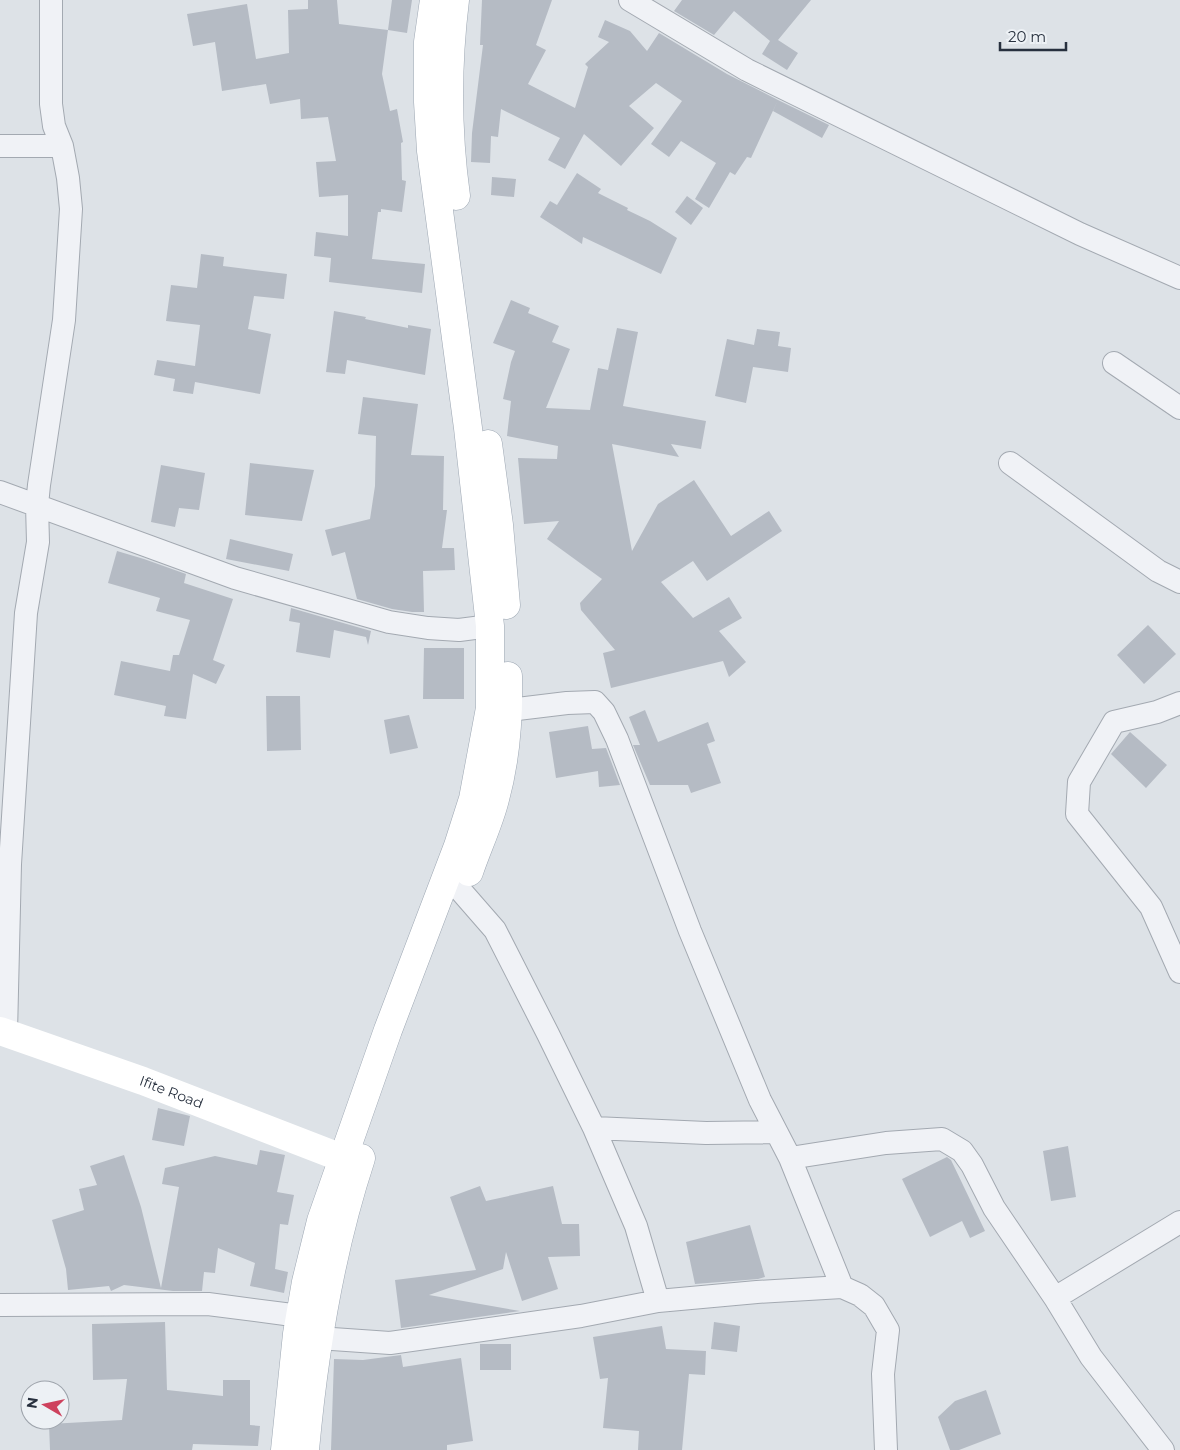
<svg xmlns="http://www.w3.org/2000/svg" width="1180" height="1450" viewBox="0 0 1180 1450" font-family="Montserrat,sans-serif">
  <style>
    .building { fill: #b5bbc4 }
    .lines { fill: none; stroke-linecap: round; stroke-linejoin: round }
    .street-casing { stroke: #a3a9b1; stroke-width: 24 }
    .primary-casing { stroke: #9da7b3; stroke-width: 29 }
    .street { stroke: #f0f2f6; stroke-width: 22 }
    .secondary { stroke: #fff; stroke-width: 28 }
    .primary { stroke: #fff; stroke-width: 28 }
    .labels { text-anchor: middle; dominant-baseline: central; stroke-width: 4.5; stroke-linejoin: round; paint-order: stroke }
    .street-label { font-size: 14px; fill: #27303e; stroke: #edf1f5 }
  </style>
  <rect width="100%" height="100%" fill="#dde2e7"/>
  <path class="building" d="M 308,0 L 337,0 L 339,24 L 388,30 L 392,0 L 412,0 L 407,33 L 388,30 L 382,74 L 390,111 L 397,109 L 403,142 L 401,143 L 402,180 L 406,181 L 402,212 L 381,209 L 381,212 L 378,212 L 372,259 L 425,264 L 422,293 L 329,282 L 331,258 L 314,256 L 316,232 L 348,236 L 348,195 L 319,197 L 316,162 L 336,161 L 328,117 L 301,119 L 300,99 L 270,104 L 266,84 L 222,91 L 215,42 L 193,46 L 187,14 L 247,4 L 256,59 L 289,53 L 288,10 L 308,9 Z
    M 482,0 L 552,0 L 536,45 L 546,50 L 528,84 L 575,108 L 588,67 L 585,64 L 609,42 L 598,37 L 605,20 L 630,31 L 647,51 L 659,33 L 727,74 L 778,100 L 751,158 L 747,157 L 735,175 L 730,172 L 709,208 L 695,199 L 716,163 L 681,141 L 669,157 L 651,144 L 682,101 L 656,83 L 629,106 L 654,128 L 621,166 L 584,134 L 565,169 L 548,160 L 560,138 L 501,109 L 498,137 L 491,136 L 490,163 L 471,162 L 472,133 L 483,45 L 480,45 Z
    M 682,0 L 811,0 L 778,40 L 798,53 L 787,70 L 762,54 L 770,41 L 734,11 L 714,35 L 674,11 Z
    M 778,100 L 829,125 L 822,138 L 773,111 Z
    M 577,173 L 601,189 L 598,193 L 628,208 L 627,210 L 650,221 L 677,238 L 661,274 L 583,237 L 582,244 L 540,217 L 550,201 L 557,205 Z
    M 492,177 L 516,179 L 514,197 L 491,195 Z
    M 687,196 L 703,208 L 691,225 L 675,212 Z
    M 201,254 L 224,257 L 223,266 L 287,274 L 284,299 L 254,296 L 248,329 L 271,334 L 260,394 L 195,382 L 193,394 L 173,391 L 175,379 L 154,375 L 157,360 L 195,366 L 200,325 L 166,321 L 171,285 L 197,288 Z
    M 511,300 L 530,308 L 528,313 L 559,326 L 552,342 L 570,349 L 546,408 L 590,410 L 598,368 L 608,370 L 617,328 L 638,332 L 623,406 L 706,421 L 701,449 L 671,444 L 679,457 L 612,444 L 632,551 L 658,504 L 694,480 L 731,536 L 769,511 L 782,531 L 707,581 L 693,561 L 661,582 L 693,618 L 729,597 L 742,618 L 719,631 L 746,662 L 729,677 L 723,661 L 611,688 L 603,653 L 615,650 L 581,610 L 580,603 L 602,579 L 547,539 L 559,521 L 524,524 L 518,458 L 557,459 L 558,446 L 507,436 L 511,401 L 503,399 L 511,362 L 515,351 L 493,343 Z
    M 334,311 L 366,317 L 365,319 L 408,328 L 408,325 L 431,329 L 425,375 L 347,360 L 345,374 L 326,372 Z
    M 757,329 L 780,332 L 778,346 L 791,348 L 788,372 L 753,367 L 746,403 L 715,396 L 727,339 L 754,345 Z
    M 363,397 L 418,404 L 411,455 L 444,456 L 443,510 L 447,510 L 442,548 L 454,548 L 455,570 L 423,571 L 424,612 L 412,612 L 392,609 L 357,599 L 345,552 L 332,556 L 325,530 L 370,519 L 375,486 L 376,436 L 358,434 Z
    M 250,463 L 314,470 L 302,521 L 245,515 Z
    M 161,465 L 205,473 L 199,510 L 179,508 L 175,527 L 151,522 Z
    M 230,539 L 293,554 L 289,571 L 226,559 Z
    M 117,551 L 144,559 L 186,574 L 184,583 L 233,599 L 213,660 L 225,665 L 216,684 L 193,674 L 186,719 L 164,716 L 166,706 L 114,695 L 121,661 L 170,671 L 173,655 L 179,655 L 190,620 L 156,611 L 160,598 L 108,583 Z
    M 291,608 L 371,631 L 368,645 L 366,637 L 334,630 L 330,658 L 296,652 L 300,623 L 289,621 Z
    M 1148,625 L 1176,654 L 1144,684 L 1117,655 Z
    M 424,648 L 464,648 L 464,699 L 423,699 Z
    M 266,696 L 300,696 L 301,750 L 267,751 Z
    M 645,710 L 658,742 L 708,722 L 715,741 L 707,744 L 721,783 L 691,793 L 688,785 L 650,785 L 633,745 L 640,745 L 629,717 Z
    M 409,715 L 418,748 L 390,754 L 384,720 Z
    M 588,726 L 592,749 L 606,748 L 620,785 L 599,787 L 598,771 L 556,778 L 549,732 Z
    M 1130,732 L 1167,765 L 1146,788 L 1111,754 Z
    M 158,1108 L 190,1116 L 184,1146 L 152,1140 Z
    M 1068,1146 L 1076,1197 L 1051,1201 L 1043,1151 Z
    M 260,1150 L 285,1155 L 277,1192 L 294,1195 L 288,1225 L 280,1224 L 275,1269 L 288,1272 L 284,1293 L 250,1286 L 255,1263 L 218,1248 L 215,1273 L 204,1272 L 202,1291 L 173,1291 L 124,1285 L 111,1291 L 109,1286 L 68,1290 L 66,1269 L 52,1220 L 84,1210 L 79,1189 L 97,1185 L 90,1166 L 124,1155 L 141,1207 L 161,1288 L 179,1187 L 162,1184 L 165,1168 L 215,1156 L 257,1165 Z
    M 947,1157 L 951,1160 L 985,1231 L 970,1238 L 962,1221 L 930,1237 L 902,1179 Z
    M 480,1186 L 486,1201 L 553,1186 L 562,1224 L 579,1224 L 580,1256 L 548,1257 L 558,1289 L 522,1301 L 506,1252 L 503,1269 L 429,1295 L 520,1311 L 401,1328 L 395,1280 L 476,1270 L 450,1197 Z
    M 750,1225 L 765,1277 L 758,1279 L 695,1284 L 686,1242 Z
    M 165,1322 L 167,1390 L 223,1396 L 223,1380 L 250,1380 L 250,1425 L 260,1426 L 258,1446 L 193,1444 L 192,1450 L 50,1450 L 49,1424 L 122,1420 L 127,1379 L 93,1380 L 92,1324 Z
    M 714,1322 L 740,1326 L 737,1352 L 711,1349 Z
    M 662,1326 L 666,1349 L 706,1351 L 705,1375 L 689,1374 L 682,1450 L 638,1450 L 639,1431 L 603,1428 L 608,1378 L 600,1379 L 593,1337 Z
    M 480,1344 L 511,1344 L 511,1370 L 480,1370 Z
    M 401,1355 L 403,1367 L 461,1358 L 473,1441 L 447,1445 L 447,1450 L 331,1450 L 334,1359 L 363,1360 Z
    M 986,1390 L 1001,1434 L 959,1450 L 950,1450 L 938,1417 L 955,1401 Z"/>
  <g class="lines">
    <defs>
      <path id="street" d="M 630,0 L 747,70 L 1080,234 L 1180,278
        M 0,146 L 62,146
        M 1114,363 L 1180,408
        M 1010,463 L 1158,571 L 1180,582
        M 0,492 L 235,578 L 389,622 L 428,628 L 459,630 L 490,626
        M 1180,703 L 1157,712 L 1114,722 L 1079,782 L 1077,814 L 1151,907 L 1180,972
        M 509,710 L 567,703 L 595,702 L 604,712 L 617,739 L 690,931 L 760,1100 L 790,1158 L 842,1287
        M 461,891 L 495,930 L 548,1034 L 594,1128 L 706,1133 L 776,1132
        M 6,1033 L 10,864 L 26,613 L 38,542 L 37,505 L 39,485 L 64,320 L 71,209 L 68,178 L 62,146 L 54,126 L 51,104 L 51,0
        M 594,1128 L 636,1226 L 658,1301
        M 790,1158 L 886,1143 L 942,1139 L 962,1151 L 972,1165 L 994,1208 L 1055,1298 L 1091,1357 L 1163,1450
        M 1055,1298 L 1180,1222
        M 0,1305 L 208,1304 L 300,1316 L 316,1319
        M 303,1335 L 318,1338 L 390,1343 L 581,1316 L 658,1301 L 757,1292 L 842,1287 L 860,1295 L 874,1306 L 888,1330 L 883,1374 L 886,1450"/>
      <path id="primary" d="M 455,0 C 447,65 447,131 456,196
        M 488,444 L 499,525 L 506,605
        M 469,872 C 477,848 489,823 495,799 C 506,759 509,717 508,676
        M 285,1450 L 297,1334 L 306,1282 L 321,1221 L 388,1030 L 458,846 L 473,799 L 490,708 L 490,626 L 468,428 L 431,151 L 428,102 L 428,42 L 434,0
        M 305,1450 C 314,1351 330,1252 361,1158"/>
    </defs>
    <use href="#street" class="street-casing"/>
    <use href="#primary" class="primary-casing"/>
    <use href="#street" class="street"/>
    <path class="secondary" id="s1" d="M 0,1031 L 143,1081 L 342,1158"/>
    <use href="#primary" class="primary"/>
  </g>
  <g class="labels">
    <g class="street-label">
      <text stroke="none"><textPath href="#s1" startOffset="182">Ifite Road</textPath></text>
    </g>
  </g>
  <g transform="translate(45 1405) rotate(279)"><circle r="24" fill="#edf1f5" stroke="#9ea4ac"/>
  <path d="M0-4L9 19L0 12L-9 19Z" fill="#ce415d"/>
  <text y="-8" font-size="14" font-weight="bold" text-anchor="middle" fill="#27303e">N</text>
  </g>
  <path d="M1000 42v8h66v-8" fill="none" stroke="#27303e" stroke-width="2.5"/>
  <text x="1008" y="42" font-size="15" fill="#27303e" stroke="#edf1f5" stroke-width="4" paint-order="stroke">20 m</text>
</svg>
